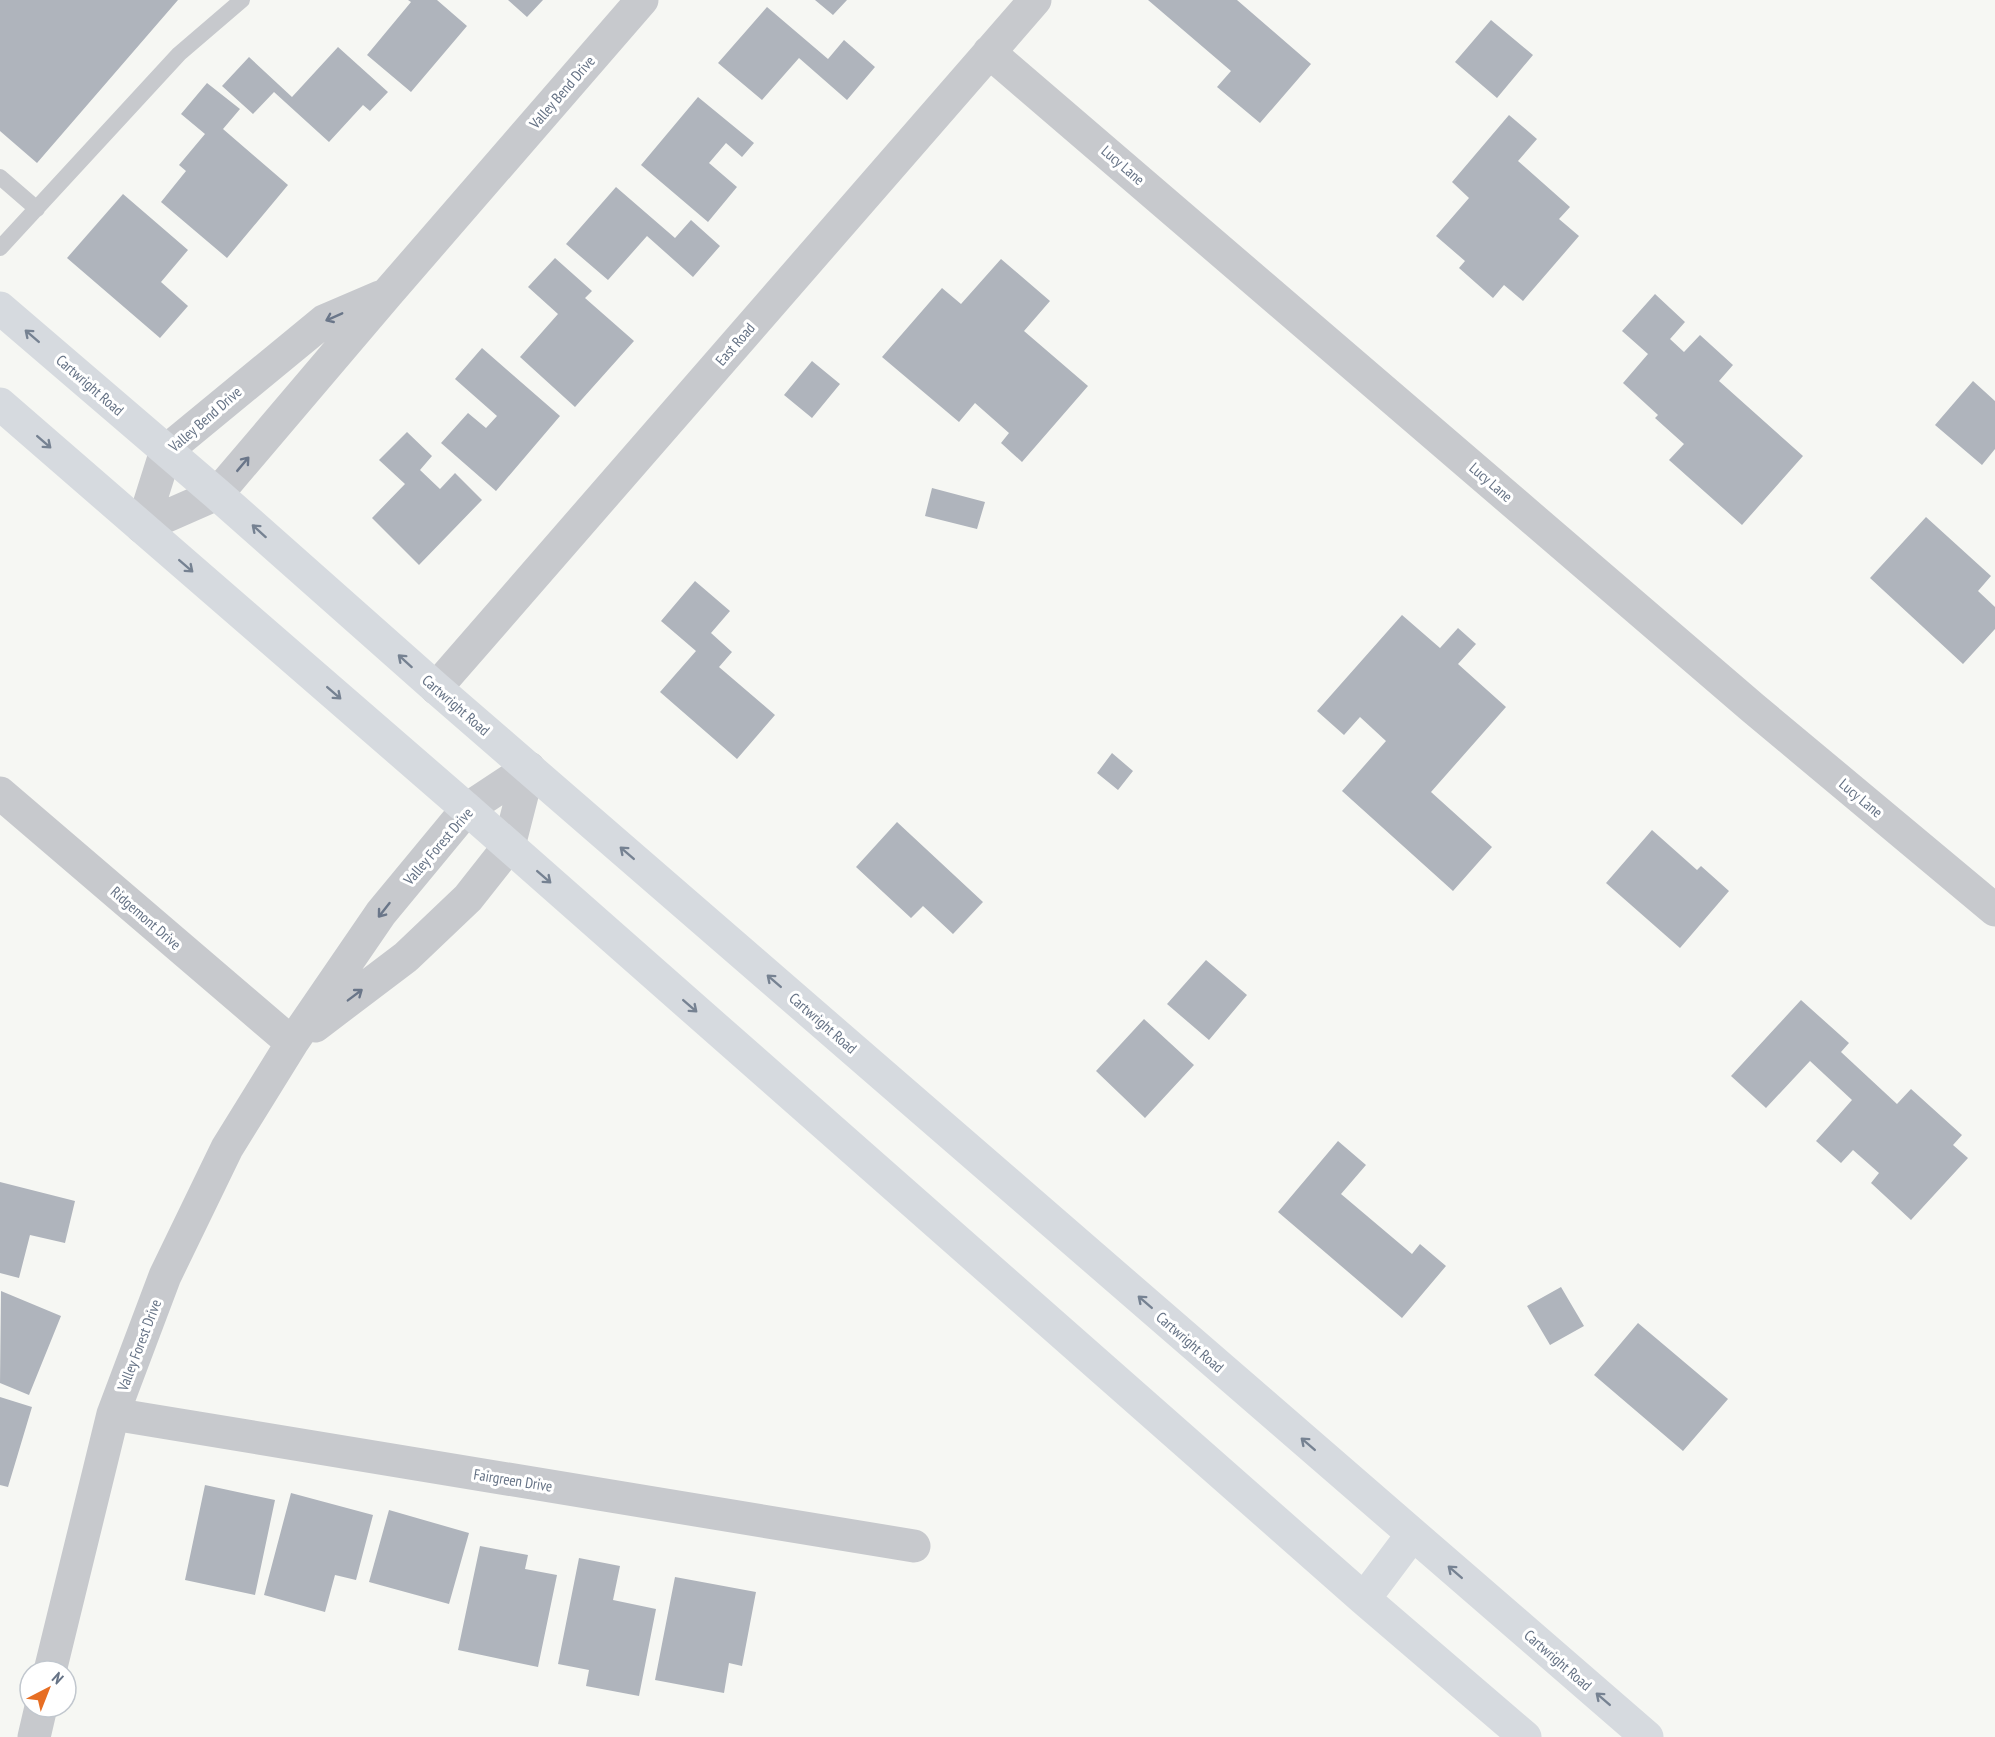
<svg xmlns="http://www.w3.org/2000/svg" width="1995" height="1737" viewBox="0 0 1995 1737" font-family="'PT Sans Narrow',sans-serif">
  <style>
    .building { fill: #afb4bc }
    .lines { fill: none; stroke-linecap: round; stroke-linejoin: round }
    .lane { stroke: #c7c9cd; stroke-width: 16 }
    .street { stroke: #c7c9cd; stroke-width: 33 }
    .primary { stroke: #d6dadf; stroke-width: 33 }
    .oneway { stroke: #6a7689 }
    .oneway2 { stroke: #768292 }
    .labels { text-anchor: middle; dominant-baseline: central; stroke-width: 6; stroke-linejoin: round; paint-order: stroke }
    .street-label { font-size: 15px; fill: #657285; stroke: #fff }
  </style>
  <rect width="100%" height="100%" fill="#f6f7f3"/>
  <path class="building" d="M 0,0 L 178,0 L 37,163 L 0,131 Z
    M 408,0 L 437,0 L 467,26 L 411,92 L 367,55 L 411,2 Z
    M 508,0 L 543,0 L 527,17 Z
    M 815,0 L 847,0 L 833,15 Z
    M 1148,0 L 1237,0 L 1311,64 L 1260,123 L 1217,87 L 1231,71 Z
    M 767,7 L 828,59 L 844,40 L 875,67 L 847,100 L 799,58 L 762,100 L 718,63 Z
    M 1491,20 L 1533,55 L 1497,98 L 1455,62 Z
    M 338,47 L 388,92 L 370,111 L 363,105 L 329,142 L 274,92 L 253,114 L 222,86 L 249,57 L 292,97 Z
    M 207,83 L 240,109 L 223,129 L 288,185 L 227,258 L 161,202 L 186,171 L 179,165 L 205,134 L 181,114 Z
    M 698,97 L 754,143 L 742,157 L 726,143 L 709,163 L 737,187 L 708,222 L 641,165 Z
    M 1509,115 L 1537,139 L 1518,161 L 1570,207 L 1559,219 L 1579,236 L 1523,301 L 1504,285 L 1493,298 L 1459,268 L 1465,261 L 1436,236 L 1469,198 L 1452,182 Z
    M 616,187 L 675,238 L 691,220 L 720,246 L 693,277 L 647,236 L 608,280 L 566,244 Z
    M 123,194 L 188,250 L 161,282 L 188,306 L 160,338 L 67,258 Z
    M 555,258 L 592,291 L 585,298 L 634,341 L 575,407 L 520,357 L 558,314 L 528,287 Z
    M 1001,259 L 1050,301 L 1024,331 L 1088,386 L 1022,462 L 1001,443 L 1009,433 L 975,403 L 959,422 L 882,357 L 942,288 L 961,304 Z
    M 1655,294 L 1685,322 L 1670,339 L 1684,352 L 1700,335 L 1733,365 L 1719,381 L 1803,456 L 1742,525 L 1669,460 L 1684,444 L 1655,418 L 1658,415 L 1623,383 L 1648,354 L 1622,331 Z
    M 482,348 L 560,416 L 496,491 L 441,443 L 468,413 L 486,428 L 497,416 L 455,379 Z
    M 812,361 L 840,384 L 812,418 L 784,395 Z
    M 1973,381 L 1995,401 L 1995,449 L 1982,465 L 1935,425 Z
    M 407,432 L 432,456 L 420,470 L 440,489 L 455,473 L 482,500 L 419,565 L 372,518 L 405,484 L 379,460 Z
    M 932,488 L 985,502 L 977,529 L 925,516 Z
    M 1926,517 L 1991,576 L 1978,591 L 1995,607 L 1995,629 L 1963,664 L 1870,578 Z
    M 695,581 L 730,611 L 711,633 L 732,652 L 719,667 L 775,715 L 737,759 L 660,692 L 696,651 L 661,621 Z
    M 1402,615 L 1440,648 L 1458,628 L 1476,644 L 1458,664 L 1506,707 L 1431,792 L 1492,847 L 1453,891 L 1342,791 L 1386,741 L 1360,717 L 1344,735 L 1317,711 Z
    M 1112,753 L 1133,771 L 1118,790 L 1097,773 Z
    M 897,822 L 983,902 L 953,934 L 923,906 L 911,918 L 856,867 Z
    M 1652,830 L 1697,870 L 1701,866 L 1729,891 L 1680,948 L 1606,883 Z
    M 1206,960 L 1247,995 L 1209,1040 L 1167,1004 Z
    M 1801,1000 L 1849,1043 L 1841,1052 L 1897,1104 L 1911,1089 L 1962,1135 L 1953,1145 L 1968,1158 L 1911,1220 L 1871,1183 L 1879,1173 L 1853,1150 L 1841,1163 L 1816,1141 L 1852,1100 L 1810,1061 L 1766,1108 L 1731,1076 Z
    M 1144,1019 L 1194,1065 L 1145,1118 L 1096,1071 Z
    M 1338,1141 L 1366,1165 L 1341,1194 L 1412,1254 L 1420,1244 L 1446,1266 L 1402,1318 L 1278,1212 Z
    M 0,1182 L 75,1201 L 65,1243 L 30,1235 L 19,1278 L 0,1273 Z
    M 1561,1287 L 1584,1326 L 1550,1345 L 1527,1306 Z
    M 1,1291 L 61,1316 L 29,1395 L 0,1383 Z
    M 1638,1323 L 1728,1399 L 1683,1451 L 1594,1375 Z
    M 0,1397 L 32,1407 L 8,1487 L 0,1485 Z
    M 205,1485 L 275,1500 L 255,1595 L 185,1580 Z
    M 291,1493 L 373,1515 L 356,1580 L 335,1575 L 325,1612 L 264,1595 Z
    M 389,1510 L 469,1533 L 449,1604 L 369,1582 Z
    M 480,1546 L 528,1555 L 525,1569 L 557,1575 L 538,1667 L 458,1650 Z
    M 579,1558 L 620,1566 L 613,1600 L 656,1609 L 639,1696 L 586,1686 L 589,1670 L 558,1664 Z
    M 675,1577 L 756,1592 L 742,1666 L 729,1663 L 724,1693 L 655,1680 Z"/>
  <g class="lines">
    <path class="lane" d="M 0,177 L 37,209
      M 0,248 L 179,54 L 242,0"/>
    <path class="street" d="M 989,52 L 1753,708 L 1995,910
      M 142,527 L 217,494 L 387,294 L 642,0
      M 142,527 L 166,451 L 324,321 L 380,297
      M 436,688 L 1035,0
      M 0,793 L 292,1043
      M 315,1026 L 406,957 L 468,898 L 509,846 L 529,768
      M 113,1414 L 914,1546
      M 50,1671 L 113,1414 L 165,1276 L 227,1148 L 292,1043 L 381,913 L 467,809 L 529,768
      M 34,1737 L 41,1707"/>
    <path class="primary" d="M 0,308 L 217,494 L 436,688 L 1647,1737
      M 0,404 L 467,809 L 1364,1599 L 1525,1737
      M 1364,1599 L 1412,1535"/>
  </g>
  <defs><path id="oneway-shaft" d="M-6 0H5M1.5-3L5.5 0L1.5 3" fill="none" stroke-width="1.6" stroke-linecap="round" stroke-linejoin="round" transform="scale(1.5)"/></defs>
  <g class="oneway">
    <use href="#oneway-shaft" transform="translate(334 317) rotate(156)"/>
    <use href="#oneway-shaft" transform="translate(243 464) rotate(-50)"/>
    <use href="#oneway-shaft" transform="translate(384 910) rotate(128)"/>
    <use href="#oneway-shaft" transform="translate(355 995) rotate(-37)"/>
  </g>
  <g class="oneway2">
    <use href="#oneway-shaft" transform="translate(32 336) rotate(-139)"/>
    <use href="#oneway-shaft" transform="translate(44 442) rotate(41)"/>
    <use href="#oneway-shaft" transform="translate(259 531) rotate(-138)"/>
    <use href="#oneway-shaft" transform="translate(186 566) rotate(41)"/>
    <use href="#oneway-shaft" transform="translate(405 661) rotate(-138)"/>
    <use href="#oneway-shaft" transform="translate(334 693) rotate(41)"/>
    <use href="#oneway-shaft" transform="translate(627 853) rotate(-139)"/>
    <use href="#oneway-shaft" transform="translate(544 877) rotate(41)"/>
    <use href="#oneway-shaft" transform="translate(774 981) rotate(-139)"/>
    <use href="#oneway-shaft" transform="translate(690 1006) rotate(41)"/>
    <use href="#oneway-shaft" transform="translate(1145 1302) rotate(-139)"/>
    <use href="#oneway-shaft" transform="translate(1308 1444) rotate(-139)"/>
    <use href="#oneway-shaft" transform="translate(1455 1572) rotate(-139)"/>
    <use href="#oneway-shaft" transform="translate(1603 1699) rotate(-139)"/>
  </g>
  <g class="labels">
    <g class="street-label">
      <text transform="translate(562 92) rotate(-49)">Valley Bend Drive</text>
      <text transform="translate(1123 165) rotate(41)">Lucy Lane</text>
      <text transform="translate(735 344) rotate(-49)">East Road</text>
      <text transform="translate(90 385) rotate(41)">Cartwright Road</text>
      <text transform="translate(205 419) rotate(-41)">Valley Bend Drive</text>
      <text transform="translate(1491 482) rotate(41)">Lucy Lane</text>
      <text transform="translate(456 705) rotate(41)">Cartwright Road</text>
      <text transform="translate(1861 798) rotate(40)">Lucy Lane</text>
      <text transform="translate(438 846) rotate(-49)">Valley Forest Drive</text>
      <text transform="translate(146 918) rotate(41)">Ridgemont Drive</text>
      <text transform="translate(823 1023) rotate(41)">Cartwright Road</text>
      <text transform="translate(1190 1342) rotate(41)">Cartwright Road</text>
      <text transform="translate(139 1345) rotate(-69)">Valley Forest Drive</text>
      <text transform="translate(513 1480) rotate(9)">Fairgreen Drive</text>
      <text transform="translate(1558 1660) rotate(41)">Cartwright Road</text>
    </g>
  </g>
  <g transform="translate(48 1689) rotate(42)"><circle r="28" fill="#ffffff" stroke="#c1c7ce" stroke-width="1.5"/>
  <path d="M0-4.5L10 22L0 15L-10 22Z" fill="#e76e23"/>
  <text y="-9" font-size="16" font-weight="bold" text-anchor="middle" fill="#657285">N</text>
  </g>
</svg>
